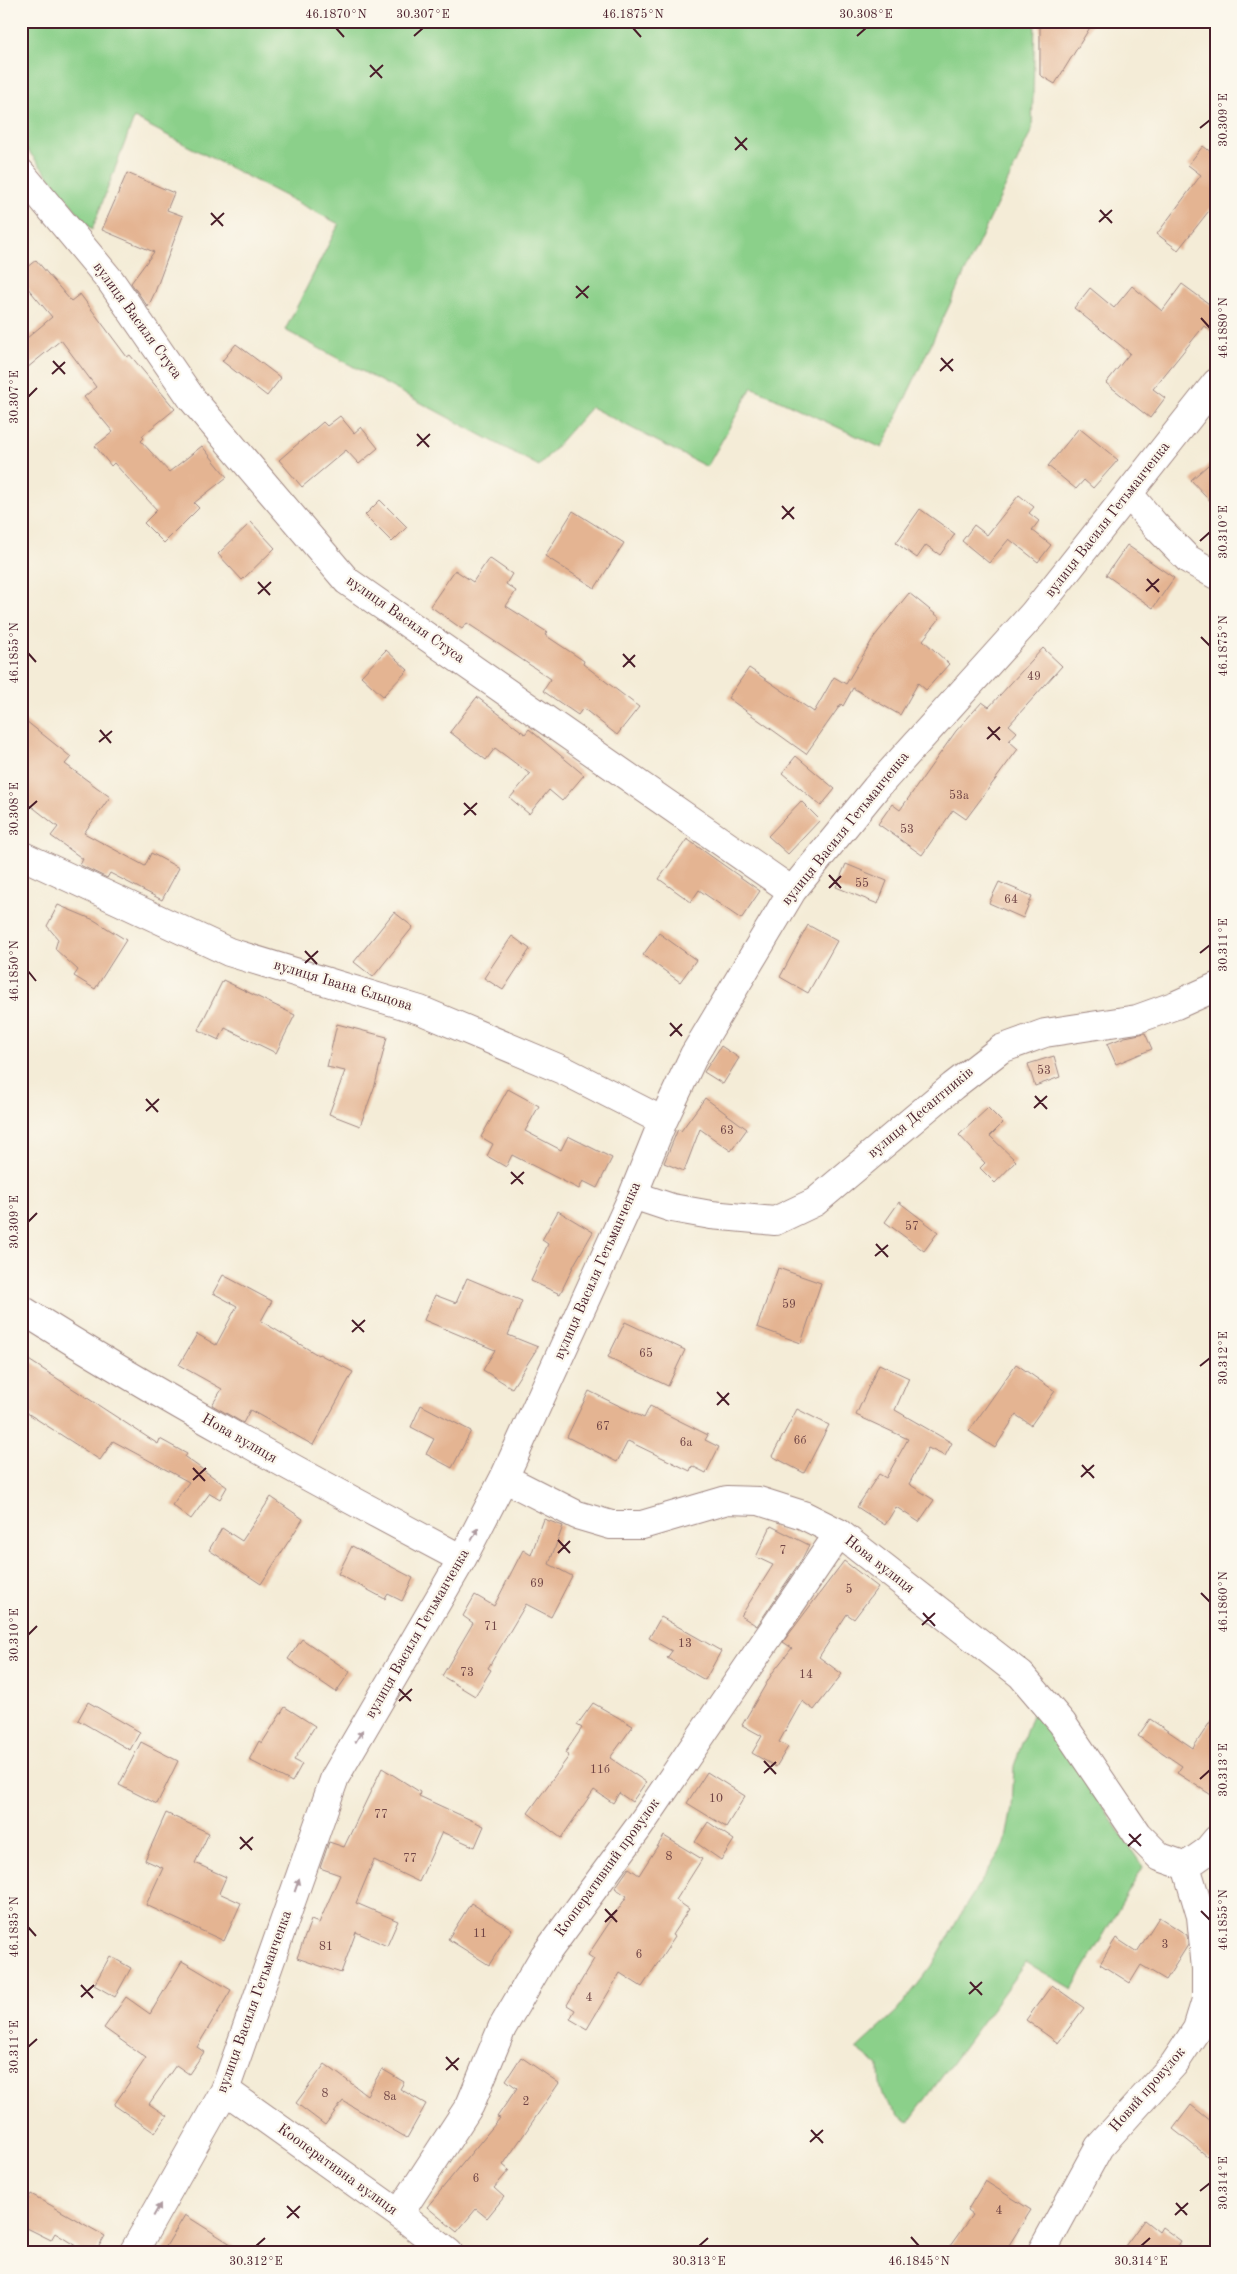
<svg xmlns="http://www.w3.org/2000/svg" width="1237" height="2274" viewBox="0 0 1237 2274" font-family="'Old Standard TT',serif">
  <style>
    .green { fill: #8bd08a; stroke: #6a785a }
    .building { fill: #e4b492 }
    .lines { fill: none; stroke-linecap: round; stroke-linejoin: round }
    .minor-casing { stroke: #9f8681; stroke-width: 30 }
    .minor { stroke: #fff; stroke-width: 28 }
    .oneway { fill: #ae9aa0 }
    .ticks { fill: none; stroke: #4a1f2b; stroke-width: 2 }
    .labels { text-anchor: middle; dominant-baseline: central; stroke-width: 4.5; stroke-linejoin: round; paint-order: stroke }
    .number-label { font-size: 12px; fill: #704445 }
    .street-label { font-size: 15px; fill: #4a1f2b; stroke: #fbf7ec }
    .neatline { fill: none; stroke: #4a1f2b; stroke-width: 2 }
    .ticks-label { font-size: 12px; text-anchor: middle; fill: #4a1f2b }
  </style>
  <rect width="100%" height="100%" fill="#fbf7ec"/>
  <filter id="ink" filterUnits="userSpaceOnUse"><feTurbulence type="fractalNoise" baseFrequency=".02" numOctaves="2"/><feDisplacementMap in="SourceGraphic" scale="10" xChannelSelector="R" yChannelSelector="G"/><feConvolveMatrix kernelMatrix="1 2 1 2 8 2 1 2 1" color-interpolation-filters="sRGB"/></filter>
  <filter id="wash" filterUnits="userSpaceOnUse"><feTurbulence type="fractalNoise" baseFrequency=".0096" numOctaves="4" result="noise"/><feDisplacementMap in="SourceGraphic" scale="20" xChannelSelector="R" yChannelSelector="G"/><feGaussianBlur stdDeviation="1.12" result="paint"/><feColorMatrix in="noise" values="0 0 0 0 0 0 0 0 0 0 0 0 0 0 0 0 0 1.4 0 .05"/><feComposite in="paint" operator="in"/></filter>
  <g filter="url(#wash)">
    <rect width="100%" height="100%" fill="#f4ecd7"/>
    <path class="green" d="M 21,21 L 1035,21 L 1032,130 L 882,448 L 752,387 L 707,467 L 591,407 L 539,466 L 285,330 L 339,224 L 134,118 L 92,230 L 21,142 Z
      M 1035,1706 L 1143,1867 L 1072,1989 L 1026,1962 L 908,2123 C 885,2104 879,2096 879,2066 L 856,2049 L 897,2011 L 932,1966 L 963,1910 L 1005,1844 L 1012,1808 L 1014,1766 Z"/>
    <g id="blocks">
      <path class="building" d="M 1040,21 L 1094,21 L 1055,84 L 1040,75 Z
        M 1203,146 L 1216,156 L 1216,202 L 1178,250 L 1157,234 L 1201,175 L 1188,165 Z
        M 127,173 L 174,193 L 167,210 L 183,216 L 155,292 L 148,307 L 131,283 L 154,252 L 102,230 Z
        M 36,260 L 71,301 L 80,294 L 127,357 L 130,355 L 175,409 L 142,436 L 144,438 L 141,441 L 169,472 L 202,446 L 227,477 L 194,503 L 199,508 L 164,543 L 144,523 L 157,510 L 114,463 L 111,466 L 95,446 L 113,432 L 84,397 L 96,387 L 61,340 L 21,373 L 21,343 L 52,317 L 21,280 L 21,272 Z
        M 1182,284 L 1216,309 L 1216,334 L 1204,326 L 1153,389 L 1165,398 L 1150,418 L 1106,383 L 1130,353 L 1074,308 L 1090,288 L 1114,308 L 1132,286 L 1162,311 Z
        M 236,344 L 281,378 L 267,396 L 222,361 Z
        M 340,416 L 354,433 L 361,427 L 378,448 L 359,464 L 346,450 L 302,487 L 279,460 L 323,422 L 327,426 Z
        M 1079,428 L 1118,460 L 1093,488 L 1084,480 L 1076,489 L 1048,466 Z
        M 1216,458 L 1216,507 L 1191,480 Z
        M 1019,495 L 1034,507 L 1029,513 L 1039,521 L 1032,530 L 1051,545 L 1038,562 L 1009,539 L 989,563 L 962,541 L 974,525 L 987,535 Z
        M 380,500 L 407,527 L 392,542 L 365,515 Z
        M 920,509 L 955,534 L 940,555 L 926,545 L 917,558 L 896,543 Z
        M 573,511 L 624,543 L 595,588 L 545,556 Z
        M 251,522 L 275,548 L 242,580 L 218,554 Z
        M 1127,545 L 1174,578 L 1153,608 L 1106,575 Z
        M 489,558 L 512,574 L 506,584 L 516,591 L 506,606 L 547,632 L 545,635 L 584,661 L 583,664 L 639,707 L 617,735 L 583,708 L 578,715 L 543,691 L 551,679 L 467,623 L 462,629 L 430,606 L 455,570 L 473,582 Z
        M 909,593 L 940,618 L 923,640 L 949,664 L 926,690 L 918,683 L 900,715 L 853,688 L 843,706 L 841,704 L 806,754 L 728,698 L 749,668 L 814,712 L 834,677 L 846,684 L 874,637 Z
        M 1043,648 L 1062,666 L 1009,725 L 1017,732 L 1009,741 L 1018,749 L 966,819 L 953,810 L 922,855 L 878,824 L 892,804 L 900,810 L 956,731 L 982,702 L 989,707 Z
        M 386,650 L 408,670 L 383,696 L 361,676 Z
        M 477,697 L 525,734 L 529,729 L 584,775 L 562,801 L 549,790 L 529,814 L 510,798 L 530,774 L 495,748 L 486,760 L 450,732 Z
        M 21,717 L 71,757 L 65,764 L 110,797 L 84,833 L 145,866 L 151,853 L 179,868 L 162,900 L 110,873 L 107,878 L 80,865 L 83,859 L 51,836 L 58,827 L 21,798 Z
        M 796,756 L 835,789 L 821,806 L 782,773 Z
        M 801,801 L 820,820 L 788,854 L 768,836 Z
        M 687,839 L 760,891 L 741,919 L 699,890 L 691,902 L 659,879 Z
        M 846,864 L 887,881 L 878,904 L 836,887 Z
        M 999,882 L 1032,896 L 1023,918 L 989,903 Z
        M 58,905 L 94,920 L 126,940 L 95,989 L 74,976 L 78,970 L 55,949 L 58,939 L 47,926 Z
        M 394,912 L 413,927 L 373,977 L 354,962 Z
        M 808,925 L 837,941 L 808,993 L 780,977 Z
        M 659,933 L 696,960 L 680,982 L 643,955 Z
        M 512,936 L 530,949 L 503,990 L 484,978 Z
        M 223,980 L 295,1015 L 276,1053 L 225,1028 L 219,1040 L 198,1030 Z
        M 337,1024 L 387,1037 L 375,1085 L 360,1126 L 329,1114 L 345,1071 L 327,1067 Z
        M 1145,1033 L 1152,1049 L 1116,1064 L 1107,1044 L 1125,1037 Z
        M 721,1046 L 739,1058 L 723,1084 L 704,1072 Z
        M 1054,1056 L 1060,1077 L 1035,1086 L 1028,1064 Z
        M 508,1089 L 539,1106 L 525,1131 L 561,1150 L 568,1136 L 612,1158 L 597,1188 L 583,1181 L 579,1189 L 512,1155 L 506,1167 L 487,1156 L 493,1144 L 481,1137 Z
        M 705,1098 L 747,1129 L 731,1151 L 700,1129 L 684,1171 L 664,1163 L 678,1129 L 681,1131 Z
        M 988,1108 L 1003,1123 L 990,1136 L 1016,1161 L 995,1183 L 980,1168 L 985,1163 L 959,1135 Z
        M 899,1202 L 938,1232 L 924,1251 L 885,1222 Z
        M 558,1211 L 593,1232 L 575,1263 L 560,1294 L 531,1281 L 548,1244 L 542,1240 Z
        M 778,1268 L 821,1283 L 801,1343 L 757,1327 Z
        M 223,1275 L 272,1301 L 261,1321 L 318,1355 L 319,1354 L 353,1372 L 313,1445 L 250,1410 L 243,1423 L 212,1405 L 222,1389 L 179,1365 L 197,1334 L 216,1345 L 237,1306 L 213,1293 Z
        M 467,1278 L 522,1301 L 508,1335 L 538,1347 L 512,1388 L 483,1370 L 495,1350 L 424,1320 L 435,1295 L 456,1303 Z
        M 625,1322 L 685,1350 L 668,1386 L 608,1357 Z
        M 21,1355 L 158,1444 L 160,1439 L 187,1454 L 185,1457 L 227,1487 L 220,1499 L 210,1493 L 191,1519 L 172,1505 L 189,1482 L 113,1441 L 100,1460 L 21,1409 Z
        M 879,1364 L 909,1378 L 895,1410 L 952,1443 L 945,1456 L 928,1448 L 909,1484 L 934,1500 L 919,1522 L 896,1507 L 885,1525 L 857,1507 L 879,1474 L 886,1478 L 908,1439 L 856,1415 Z
        M 1016,1364 L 1055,1391 L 1031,1425 L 1016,1415 L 995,1448 L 969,1431 Z
        M 589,1391 L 644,1418 L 650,1406 L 708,1435 L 705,1440 L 719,1447 L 706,1473 L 692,1466 L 690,1471 L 628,1441 L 617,1462 L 567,1437 Z
        M 421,1405 L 471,1431 L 452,1468 L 426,1454 L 434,1439 L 411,1427 Z
        M 797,1409 L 829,1425 L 804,1473 L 772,1456 Z
        M 271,1497 L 303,1519 L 261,1584 L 209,1550 L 222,1528 L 242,1541 Z
        M 544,1519 L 563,1526 L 549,1564 L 572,1576 L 551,1617 L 526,1604 L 488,1668 L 491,1670 L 475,1696 L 442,1676 L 473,1623 L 463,1616 L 475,1595 L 494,1606 L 523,1550 L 531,1555 Z
        M 771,1526 L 809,1545 L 802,1559 L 757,1626 L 741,1616 L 773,1565 L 756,1557 Z
        M 352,1546 L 413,1578 L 402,1601 L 388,1594 L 385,1599 L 338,1574 Z
        M 844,1561 L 878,1587 L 854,1619 L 847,1614 L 819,1657 L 842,1674 L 814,1710 L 802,1701 L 779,1742 L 788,1747 L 776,1767 L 752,1753 L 762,1736 L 742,1725 L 773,1672 L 792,1648 L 783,1642 Z
        M 661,1617 L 721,1651 L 705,1680 L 667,1658 L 672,1651 L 649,1638 Z
        M 302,1639 L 350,1672 L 336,1692 L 288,1659 Z
        M 88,1702 L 140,1732 L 130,1750 L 78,1720 Z
        M 593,1703 L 633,1726 L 610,1758 L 646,1782 L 632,1802 L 619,1793 L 613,1803 L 594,1790 L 561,1838 L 528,1813 L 569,1756 L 565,1753 L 582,1728 L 577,1725 Z
        M 285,1707 L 315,1726 L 294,1760 L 302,1764 L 292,1782 L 249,1760 L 259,1741 L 262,1743 Z
        M 1216,1713 L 1216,1798 L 1177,1773 L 1182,1766 L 1138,1736 L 1150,1719 L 1193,1748 Z
        M 141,1742 L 178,1761 L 157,1804 L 119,1785 Z
        M 382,1768 L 420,1792 L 419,1796 L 484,1826 L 475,1847 L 442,1832 L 419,1882 L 374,1860 L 356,1903 L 398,1921 L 387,1946 L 356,1932 L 341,1973 L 297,1958 L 311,1920 L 319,1923 L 340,1875 L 320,1868 L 329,1842 L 344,1847 Z
        M 707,1772 L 745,1796 L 726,1827 L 687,1803 Z
        M 166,1813 L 209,1833 L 195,1863 L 226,1877 L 219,1893 L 241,1903 L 224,1941 L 146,1905 L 163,1868 L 145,1860 Z
        M 708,1822 L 734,1840 L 721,1860 L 695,1842 Z
        M 664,1836 L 702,1859 L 676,1900 L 689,1909 L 672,1935 L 675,1937 L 642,1987 L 620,1973 L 587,2029 L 570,2019 L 575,2010 L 567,2005 L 594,1959 L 588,1955 L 627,1896 L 615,1888 L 629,1868 L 639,1875 Z
        M 471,1903 L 512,1929 L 489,1965 L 448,1939 Z
        M 1159,1917 L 1187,1935 L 1188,1945 L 1166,1980 L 1141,1965 L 1130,1983 L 1100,1964 L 1116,1938 L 1137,1952 Z
        M 110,1956 L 131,1968 L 115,1997 L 94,1985 Z
        M 182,1961 L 231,1990 L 197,2047 L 204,2052 L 189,2074 L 176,2065 L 149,2104 L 167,2116 L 155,2133 L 114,2105 L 146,2058 L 104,2028 L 126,1997 L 150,2014 Z
        M 1052,1985 L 1084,2008 L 1058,2043 L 1026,2020 Z
        M 521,2057 L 559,2083 L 503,2165 L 509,2170 L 494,2188 L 504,2197 L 487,2218 L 476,2209 L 457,2232 L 427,2207 L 500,2118 L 497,2117 L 517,2088 L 506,2080 Z
        M 325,2064 L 367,2095 L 382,2069 L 404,2082 L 400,2089 L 426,2104 L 407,2138 L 343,2101 L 325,2125 L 296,2103 Z
        M 1191,2105 L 1216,2125 L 1216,2163 L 1173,2129 Z
        M 985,2181 L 1031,2210 L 1004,2253 L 945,2253 L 972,2215 L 967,2211 Z
        M 31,2194 L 105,2236 L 95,2253 L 87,2253 L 55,2233 L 51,2240 L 21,2225 L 21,2213 Z
        M 185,2215 L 245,2253 L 162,2253 Z
        M 1144,2220 L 1159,2232 L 1162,2227 L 1181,2241 L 1178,2246 L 1187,2253 L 1120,2253 Z"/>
    </g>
  </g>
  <g filter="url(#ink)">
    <use href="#blocks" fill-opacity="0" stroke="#9f8681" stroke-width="1"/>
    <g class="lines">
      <defs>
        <path id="minor" d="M 21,173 L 110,280 L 192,399 L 347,581 L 792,891
          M 1129,494 L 1154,524 L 1188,559 L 1216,575
          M 21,855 L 229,952 L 420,1010 L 565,1071 L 663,1121
          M 633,1195 L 672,1208 L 711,1215 L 775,1221 L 815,1202 L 953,1086 L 1001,1049 L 1045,1033 L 1137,1019 L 1176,1005 L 1216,987
          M 21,1309 C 164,1400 313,1480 462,1559
          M 504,1478 L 577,1515 L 611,1525 L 642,1525 L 727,1500 L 759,1501 L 803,1515 L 839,1533 L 1021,1675 L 1062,1723 L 1137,1834 L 1160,1857 L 1186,1866
          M 225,2090 L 399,2214 L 449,2253
          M 399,2214 L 470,2105 L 502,2028 L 544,1956 L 639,1827 L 839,1533
          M 133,2253 L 225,2090 L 335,1777 L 462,1559 L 504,1478 L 633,1195 L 663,1121 L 694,1055 L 792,891 L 876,788 L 1033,614 L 1216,383
          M 1041,2253 L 1099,2147 L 1174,2064 L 1197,2029 L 1206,2000 L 1206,1969 L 1201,1916 L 1186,1866 L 1206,1852 L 1216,1840"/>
      </defs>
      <use href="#minor" class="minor-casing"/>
      <use href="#minor" class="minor"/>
    </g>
    <defs><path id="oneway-solid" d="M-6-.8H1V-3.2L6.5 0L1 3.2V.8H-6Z" transform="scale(1.25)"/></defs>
    <g class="oneway">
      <use href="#oneway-solid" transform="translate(475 1534) rotate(-62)"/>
      <use href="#oneway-solid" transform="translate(359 1736) rotate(-60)"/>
      <use href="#oneway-solid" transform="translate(297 1885) rotate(-71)"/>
      <use href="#oneway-solid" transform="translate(157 2210) rotate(-61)"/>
    </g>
  </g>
  <path class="ticks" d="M 336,28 L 344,37M 633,28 L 641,37M 414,36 L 423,28M 857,36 L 866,28M 370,65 L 382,78M 370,77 L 383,65M 1200,128 L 1210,120M 735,137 L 747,150M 735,150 L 747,138M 1100,210 L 1112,223M 211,213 L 223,226M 1099,222 L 1112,210M 211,225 L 224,213M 576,286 L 588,298M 576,298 L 589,286M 1201,318 L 1210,328M 941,358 L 953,371M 53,361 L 65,374M 940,371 L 953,359M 52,374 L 65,362M 28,397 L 37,388M 417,434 L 429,447M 417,446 L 430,434M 782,506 L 794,519M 782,519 L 794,507M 1200,541 L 1210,532M 1147,579 L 1159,592M 258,582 L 270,595M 1146,591 L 1159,579M 258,594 L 271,582M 1201,637 L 1210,646M 28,653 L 36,662M 623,654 L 635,667M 623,667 L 635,655M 988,727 L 1000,740M 100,730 L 111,743M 987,739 L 1000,727M 99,742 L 112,731M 464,803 L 476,815M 28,809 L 37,801M 464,815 L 477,803M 829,875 L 841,888M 829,888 L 841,876M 305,951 L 317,964M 1200,953 L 1210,945M 305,963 L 318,951M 28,971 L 36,981M 670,1023 L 682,1036M 670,1036 L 682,1024M 1035,1096 L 1047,1109M 146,1099 L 158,1112M 1034,1108 L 1047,1096M 146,1111 L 159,1099M 511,1172 L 523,1184M 511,1184 L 524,1172M 28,1222 L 37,1213M 876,1244 L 888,1257M 875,1256 L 888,1245M 352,1320 L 364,1332M 352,1332 L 365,1320M 1200,1366 L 1210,1358M 717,1392 L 729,1405M 717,1405 L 729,1393M 1082,1465 L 1094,1478M 193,1468 L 205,1481M 1081,1477 L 1094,1465M 193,1480 L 206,1468M 558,1540 L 570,1553M 558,1553 L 570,1541M 1201,1593 L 1210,1602M 923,1613 L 935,1626M 922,1625 L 935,1613M 28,1635 L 37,1626M 399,1689 L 411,1701M 399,1701 L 412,1689M 764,1761 L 776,1774M 764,1773 L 776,1762M 1200,1779 L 1210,1770M 1129,1834 L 1141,1846M 240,1837 L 252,1850M 1128,1846 L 1141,1834M 240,1849 L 253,1837M 605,1909 L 617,1922M 1201,1911 L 1210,1920M 605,1922 L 617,1910M 28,1927 L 36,1936M 970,1982 L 982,1995M 81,1985 L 93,1998M 969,1994 L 982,1982M 81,1997 L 94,1985M 28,2047 L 37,2039M 446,2057 L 458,2070M 446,2070 L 459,2058M 811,2130 L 823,2143M 810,2142 L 823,2130M 1200,2191 L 1210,2183M 1176,2203 L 1187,2215M 287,2206 L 299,2218M 1175,2215 L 1188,2203M 287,2218 L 300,2206M 911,2237 L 919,2246M 256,2246 L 265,2238M 699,2246 L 708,2238M 1141,2246 L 1150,2238"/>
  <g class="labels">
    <g class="number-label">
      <text x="1034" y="677">49</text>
      <text x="959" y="796">53а</text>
      <text x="907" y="830">53</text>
      <text x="862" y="884">55</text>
      <text x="1011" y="900">64</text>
      <text x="1044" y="1071">53</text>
      <text x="727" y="1131">63</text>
      <text x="912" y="1227">57</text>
      <text x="789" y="1305">59</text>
      <text x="646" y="1354">65</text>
      <text x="603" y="1427">67</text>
      <text x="800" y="1441">6б</text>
      <text x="686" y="1443">6а</text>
      <text x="783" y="1551">7</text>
      <text x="537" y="1584">69</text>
      <text x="849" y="1590">5</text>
      <text x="491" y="1627">71</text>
      <text x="685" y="1644">13</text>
      <text x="467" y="1673">73</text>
      <text x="806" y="1675">14</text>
      <text x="600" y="1770">11б</text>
      <text x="716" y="1799">10</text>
      <text x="381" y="1815">77</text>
      <text x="669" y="1857">8</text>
      <text x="410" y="1859">77</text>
      <text x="480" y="1934">11</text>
      <text x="1165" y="1945">3</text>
      <text x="326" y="1947">81</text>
      <text x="639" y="1955">6</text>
      <text x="589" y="1998">4</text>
      <text x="325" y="2094">8</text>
      <text x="390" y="2097">8а</text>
      <text x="526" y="2102">2</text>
      <text x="476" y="2179">6</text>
      <text x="999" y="2211">4</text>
    </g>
    <g class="street-label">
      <text transform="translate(137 321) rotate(54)">вулиця Василя Стуса</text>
      <text transform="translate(1108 520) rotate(-52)">вулиця Василя Гетьманченка</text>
      <text transform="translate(405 620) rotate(35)">вулиця Василя Стуса</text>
      <text transform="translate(846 829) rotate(-51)">вулиця Василя Гетьманченка</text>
      <text transform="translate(343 986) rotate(17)">вулиця Івана Єльцова</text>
      <text transform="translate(921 1113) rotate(-40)">вулиця Десантників</text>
      <text transform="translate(598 1271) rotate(-66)">вулиця Василя Гетьманченка</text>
      <text transform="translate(239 1439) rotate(30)">Нова вулиця</text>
      <text transform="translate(879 1565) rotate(38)">Нова вулиця</text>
      <text transform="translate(418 1634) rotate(-60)">вулиця Василя Гетьманченка</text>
      <text transform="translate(608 1868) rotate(-54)">Кооперативний провулок</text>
      <text transform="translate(255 2002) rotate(-70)">вулиця Василя Гетьманченка</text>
      <text transform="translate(1148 2090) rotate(-49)">Новий провулок</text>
      <text transform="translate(337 2170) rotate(36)">Кооперативна вулиця</text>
    </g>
  </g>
  <rect width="1237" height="2274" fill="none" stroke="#fbf7ec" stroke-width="55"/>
  <rect x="28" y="28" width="1182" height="2218" class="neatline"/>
  <g class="ticks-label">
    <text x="336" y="18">46.1870°N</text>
    <text x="423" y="18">30.307°E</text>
    <text x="633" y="18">46.1875°N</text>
    <text x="866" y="18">30.308°E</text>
    <text transform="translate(1223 120) rotate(-90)" y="4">30.309°E</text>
    <text transform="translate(1223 328) rotate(-90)" y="4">46.1880°N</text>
    <text transform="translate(14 397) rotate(-90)" y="4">30.307°E</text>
    <text transform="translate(1223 532) rotate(-90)" y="4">30.310°E</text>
    <text transform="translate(1223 646) rotate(-90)" y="4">46.1875°N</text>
    <text transform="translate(14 653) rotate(-90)" y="4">46.1855°N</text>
    <text transform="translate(14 809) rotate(-90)" y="4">30.308°E</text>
    <text transform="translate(1223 945) rotate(-90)" y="4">30.311°E</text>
    <text transform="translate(14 971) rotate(-90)" y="4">46.1850°N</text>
    <text transform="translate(14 1222) rotate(-90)" y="4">30.309°E</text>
    <text transform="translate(1223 1358) rotate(-90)" y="4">30.312°E</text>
    <text transform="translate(1223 1602) rotate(-90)" y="4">46.1860°N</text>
    <text transform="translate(14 1635) rotate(-90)" y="4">30.310°E</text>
    <text transform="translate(1223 1770) rotate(-90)" y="4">30.313°E</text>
    <text transform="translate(1223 1920) rotate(-90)" y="4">46.1855°N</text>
    <text transform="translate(14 1927) rotate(-90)" y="4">46.1835°N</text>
    <text transform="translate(14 2047) rotate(-90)" y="4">30.311°E</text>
    <text transform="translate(1223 2183) rotate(-90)" y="4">30.314°E</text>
    <text x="256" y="2265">30.312°E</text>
    <text x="699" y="2265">30.313°E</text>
    <text x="919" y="2265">46.1845°N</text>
    <text x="1141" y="2265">30.314°E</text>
  </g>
</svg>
